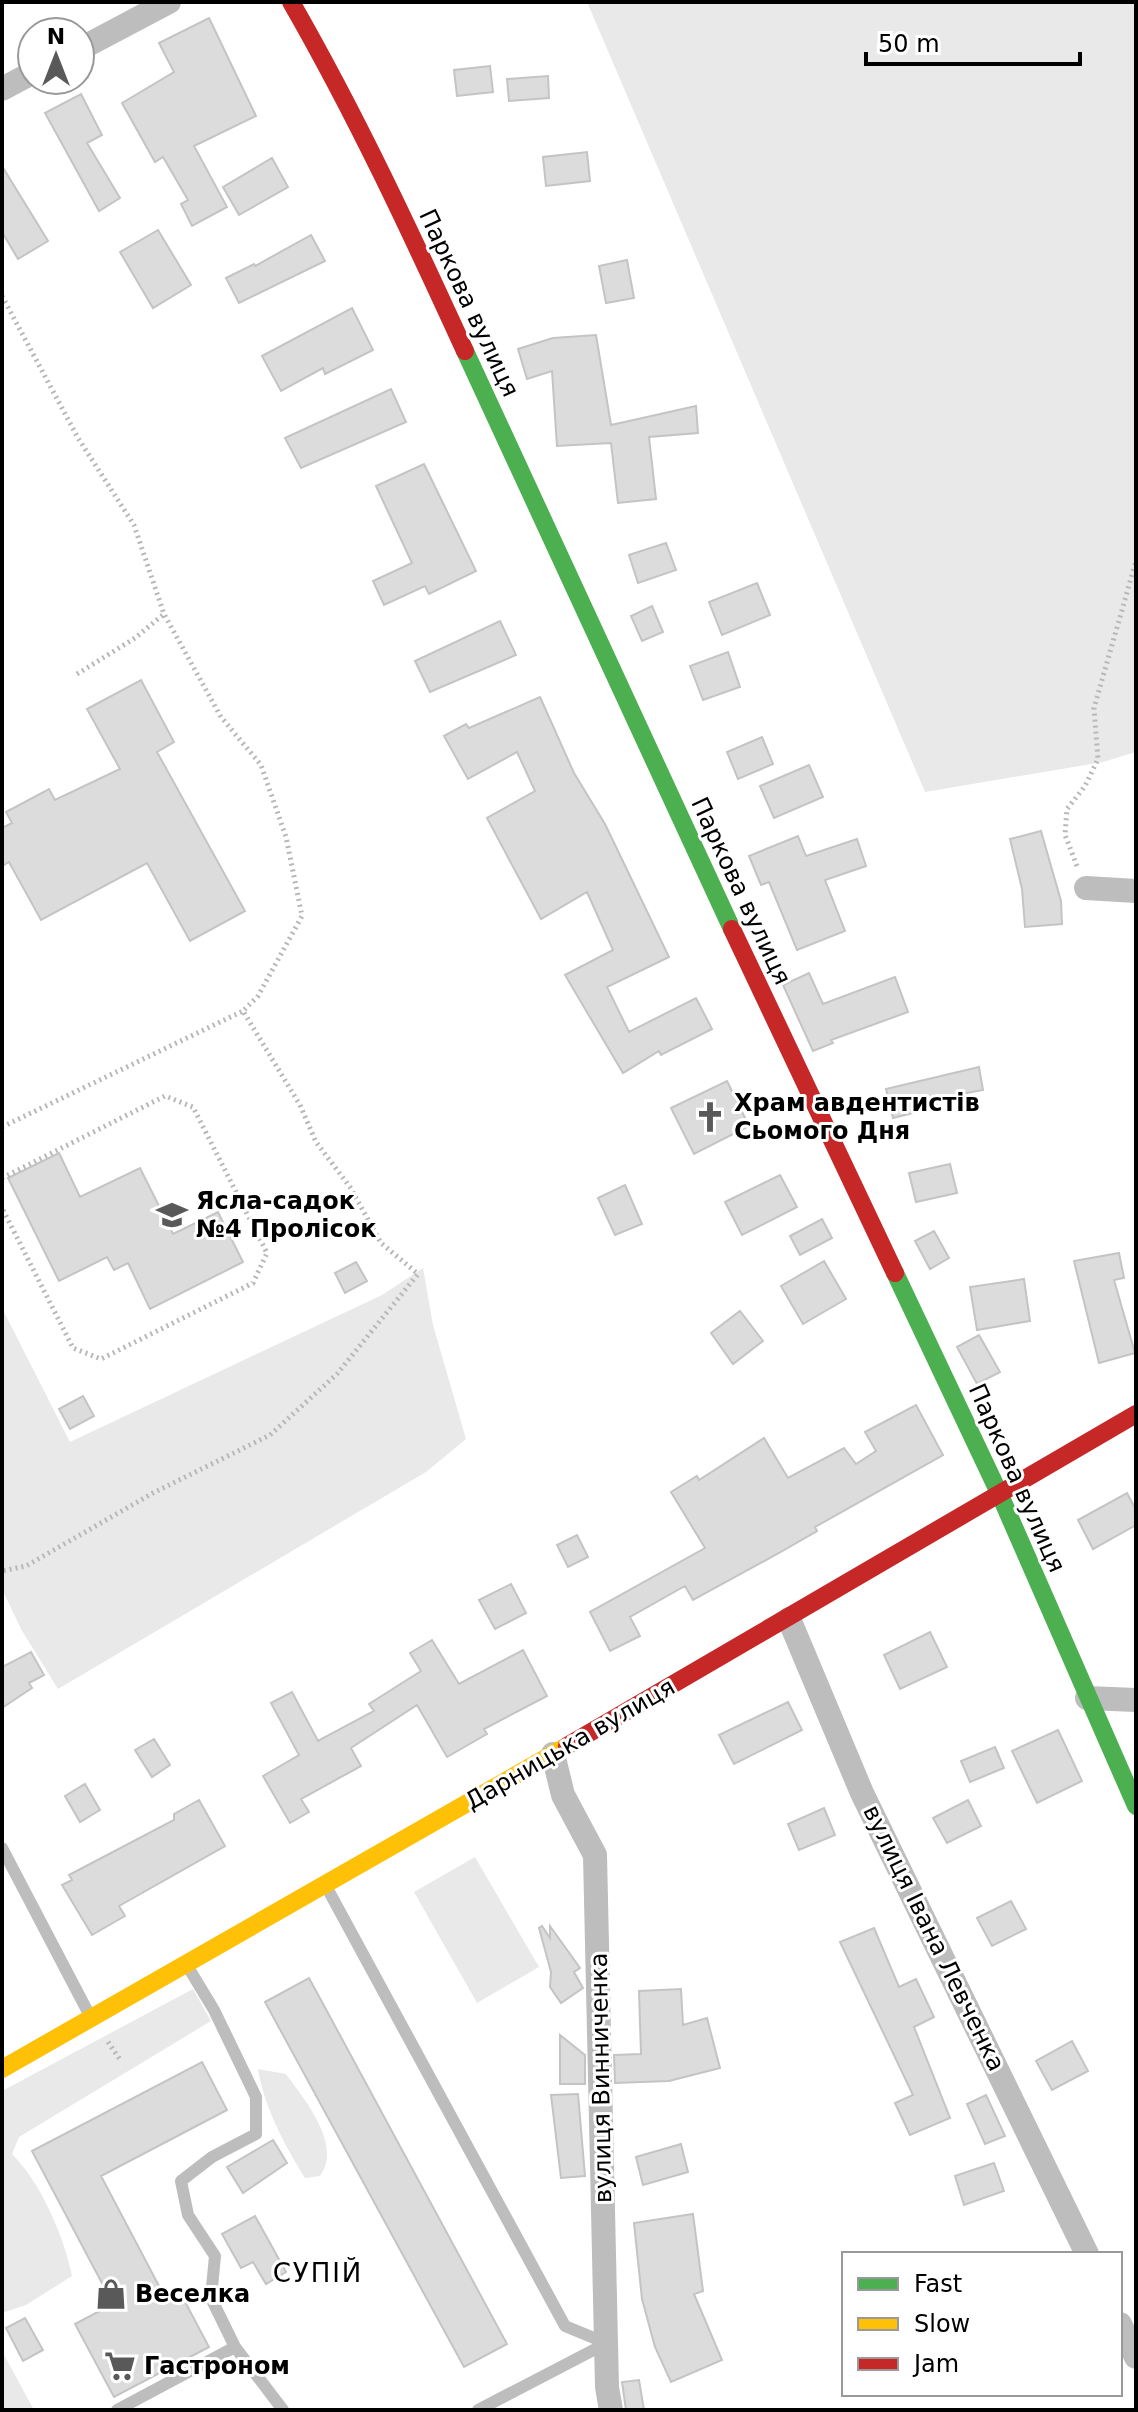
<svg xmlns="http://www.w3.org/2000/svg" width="1138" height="2412" viewBox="0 0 1138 2412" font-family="'DejaVu Sans',sans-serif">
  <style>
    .green { fill: #e9e9e9 }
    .building { fill: #dcdcdc; stroke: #c4c4c4; stroke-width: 2 }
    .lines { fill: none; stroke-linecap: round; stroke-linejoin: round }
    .path { stroke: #b8b8b8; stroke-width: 5; stroke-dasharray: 2 4; stroke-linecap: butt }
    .lane { stroke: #bdbdbd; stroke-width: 12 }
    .street { stroke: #bdbdbd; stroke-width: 24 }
    .fast { stroke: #4caf50; stroke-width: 18 }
    .slow { stroke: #ffc107; stroke-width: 18 }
    .jam { stroke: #c62828; stroke-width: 18 }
    .labels { text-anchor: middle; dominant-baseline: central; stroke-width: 6; stroke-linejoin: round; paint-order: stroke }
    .street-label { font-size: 24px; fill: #000; stroke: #fff }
    .poi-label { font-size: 24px; font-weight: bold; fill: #000; stroke: #fff; text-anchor: start }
    .neighbourhood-label { font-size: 26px; letter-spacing: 2px; fill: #000; stroke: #fff }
  </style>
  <rect width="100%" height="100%" fill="#fff"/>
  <path class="green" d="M 587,2 L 1136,2 L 1136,752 L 1103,762 L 925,792 Z
    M 423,1268 L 433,1325 L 466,1439 L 426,1472 L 58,1689 L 21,1629 L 2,1589 L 2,1308 L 70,1442 L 382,1295 Z
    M 475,1857 L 539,1967 L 477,2003 L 414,1892 Z
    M 193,1989 L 211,2021 L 19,2137 L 12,2154 C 41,2183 64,2236 72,2276 L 26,2305 L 2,2313 L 2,2091 Z
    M 258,2069 L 286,2074 C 304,2099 343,2145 320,2176 L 305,2178 C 285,2146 264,2107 258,2069 Z
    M 2,2351 L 34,2410 L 3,2410 Z"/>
  <path class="building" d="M 209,18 L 256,116 L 194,146 L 227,207 L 192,226 L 181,204 L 188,200 L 163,157 L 155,162 L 122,103 L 174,72 L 159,43 Z
    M 490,66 L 493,92 L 457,96 L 454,70 Z
    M 548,76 L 549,98 L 509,101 L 507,79 Z
    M 81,94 L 102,135 L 87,143 L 120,198 L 99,211 L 45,113 Z
    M 587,152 L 590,181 L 546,186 L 543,157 Z
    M 272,158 L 288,187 L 239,215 L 223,187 Z
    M 2,166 L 48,241 L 18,259 L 2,232 Z
    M 158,230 L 191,285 L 153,308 L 120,252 Z
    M 311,235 L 325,261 L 239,303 L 226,278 L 254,264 L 255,266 Z
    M 627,260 L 634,298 L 606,303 L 599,266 Z
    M 352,308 L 373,350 L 325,374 L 323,368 L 281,391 L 262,356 Z
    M 596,335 L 611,425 L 696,406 L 698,433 L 649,437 L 656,499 L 618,503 L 611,443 L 557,446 L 552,371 L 527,379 L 518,349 L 553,338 Z
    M 391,389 L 406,422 L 301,468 L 285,438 Z
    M 424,464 L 476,571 L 429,594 L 425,586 L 384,605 L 373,581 L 412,563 L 376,486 Z
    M 666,543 L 676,570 L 638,583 L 629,555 Z
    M 757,583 L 770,615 L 722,635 L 709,602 Z
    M 652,606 L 663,632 L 642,641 L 631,616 Z
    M 500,621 L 516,655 L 430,692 L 415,661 Z
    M 728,652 L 740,687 L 703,700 L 690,666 Z
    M 141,680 L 174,742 L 157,752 L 245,911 L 190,941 L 147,863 L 41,920 L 9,862 L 2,866 L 2,828 L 12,823 L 6,812 L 49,789 L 55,800 L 120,769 L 87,709 Z
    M 540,697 L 574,773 L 605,824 L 669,957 L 607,987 L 629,1032 L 696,998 L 712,1029 L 661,1055 L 659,1051 L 623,1073 L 565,975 L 613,950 L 587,892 L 541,919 L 487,818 L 535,791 L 517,752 L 468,779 L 444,736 L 466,724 L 469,728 Z
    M 762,737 L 773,764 L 738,779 L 727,752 Z
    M 809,765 L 823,797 L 774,818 L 760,786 Z
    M 1041,831 L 1061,901 L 1062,924 L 1025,927 L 1022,889 L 1010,839 Z
    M 798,836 L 806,856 L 857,839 L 866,866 L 825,880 L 845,931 L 797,950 L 769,882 L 761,885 L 749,856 Z
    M 809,973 L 823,1004 L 895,977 L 908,1012 L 831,1040 L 833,1043 L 813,1051 L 783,985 Z
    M 979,1067 L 983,1090 L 935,1099 L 937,1107 L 893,1118 L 886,1089 Z
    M 727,1081 L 749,1126 L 694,1154 L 671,1108 Z
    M 59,1153 L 80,1197 L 140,1168 L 173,1234 L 218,1212 L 243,1262 L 150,1309 L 128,1263 L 114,1270 L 107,1257 L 59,1281 L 8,1178 Z
    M 950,1164 L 957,1193 L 916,1202 L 909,1173 Z
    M 780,1175 L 797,1207 L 742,1235 L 725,1202 Z
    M 625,1185 L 642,1224 L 615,1235 L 598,1198 Z
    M 822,1219 L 832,1238 L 800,1255 L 790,1236 Z
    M 934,1231 L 949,1258 L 930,1269 L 915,1241 Z
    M 1119,1253 L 1124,1278 L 1114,1280 L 1135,1353 L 1099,1363 L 1074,1261 Z
    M 824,1261 L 846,1299 L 803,1324 L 781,1286 Z
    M 356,1262 L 367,1281 L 345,1293 L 335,1273 Z
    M 1024,1279 L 1030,1321 L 977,1330 L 970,1287 Z
    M 740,1311 L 763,1341 L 733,1364 L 711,1333 Z
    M 979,1335 L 1000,1372 L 977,1384 L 957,1347 Z
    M 83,1396 L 94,1416 L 70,1429 L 59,1409 Z
    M 916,1405 L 943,1455 L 815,1527 L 817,1531 L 779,1553 L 693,1600 L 685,1586 L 630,1617 L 640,1636 L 610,1651 L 590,1612 L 705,1548 L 671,1492 L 697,1476 L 699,1480 L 764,1438 L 788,1478 L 844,1448 L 856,1464 L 876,1451 L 865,1432 Z
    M 1127,1493 L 1136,1510 L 1136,1525 L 1093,1549 L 1078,1520 Z
    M 577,1535 L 588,1557 L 568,1567 L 557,1545 Z
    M 511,1584 L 526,1613 L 495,1629 L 479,1600 Z
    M 930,1632 L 947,1667 L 900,1689 L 884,1655 Z
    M 432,1640 L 459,1684 L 523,1650 L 547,1696 L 484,1729 L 487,1734 L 447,1757 L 417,1705 L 351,1748 L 361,1766 L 301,1799 L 309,1812 L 290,1823 L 263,1776 L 299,1755 L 271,1703 L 292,1692 L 318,1741 L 374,1711 L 369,1704 L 421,1671 L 410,1653 Z
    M 31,1652 L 44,1675 L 29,1683 L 32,1688 L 2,1708 L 2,1667 Z
    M 788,1702 L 802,1730 L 734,1764 L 719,1735 Z
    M 1058,1730 L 1082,1781 L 1037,1803 L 1012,1751 Z
    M 154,1739 L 170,1765 L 152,1777 L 135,1750 Z
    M 995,1747 L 1004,1768 L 970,1782 L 961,1761 Z
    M 85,1784 L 100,1810 L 80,1822 L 65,1796 Z
    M 199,1800 L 225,1846 L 119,1906 L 125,1916 L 92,1935 L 62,1885 L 72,1880 L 69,1875 L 174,1820 L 174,1814 Z
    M 968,1800 L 981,1826 L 947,1843 L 933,1818 Z
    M 824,1808 L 835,1835 L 799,1850 L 788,1824 Z
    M 1011,1901 L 1026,1929 L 992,1946 L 977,1918 Z
    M 542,1926 L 550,1938 L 550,1926 L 580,1968 L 574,1972 L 583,1988 L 561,2003 L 550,1987 L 551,1972 L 539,1928 Z
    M 874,1928 L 899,1987 L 916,1979 L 934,2017 L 914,2027 L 950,2118 L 910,2135 L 895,2103 L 913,2095 L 840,1942 Z
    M 309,1978 L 507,2344 L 464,2367 L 265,2002 Z
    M 681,1989 L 683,2025 L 707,2018 L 720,2068 L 669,2081 L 615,2083 L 614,2055 L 641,2054 L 639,1991 Z
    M 560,2035 L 585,2055 L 585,2084 L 560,2084 Z
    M 1072,2041 L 1088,2071 L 1052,2090 L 1036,2061 Z
    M 202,2062 L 227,2110 L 101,2176 L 168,2303 L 182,2296 L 209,2347 L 114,2397 L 75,2324 L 113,2304 L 32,2151 Z
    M 578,2094 L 585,2176 L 561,2178 L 551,2095 Z
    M 986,2095 L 1005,2136 L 985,2144 L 967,2104 Z
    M 273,2140 L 287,2163 L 243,2193 L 227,2167 Z
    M 681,2144 L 688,2172 L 643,2185 L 636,2157 Z
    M 994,2163 L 1004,2191 L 964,2205 L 955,2176 Z
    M 693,2214 L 703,2291 L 694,2294 L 722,2360 L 671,2382 L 655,2347 L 642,2299 L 634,2223 Z
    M 255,2216 L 286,2272 L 266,2284 L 253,2262 L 241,2268 L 222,2234 Z
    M 25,2318 L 43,2350 L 23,2361 L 6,2328 Z
    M 639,2380 L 644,2410 L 626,2410 L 622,2382 Z"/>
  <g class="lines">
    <path class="path" d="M 2,296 L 78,438 L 134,525 L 164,614 L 221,717 L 261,765 L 286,837 L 302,916 L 258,996 L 243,1011 L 300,1105 L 316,1142 L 350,1187 L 381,1243 L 418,1274 L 337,1374 L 270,1435 L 153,1493 L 26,1566 L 2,1571
      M 77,674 L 135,638 L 164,614
      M 1077,866 L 1065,835 L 1067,809 L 1085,786 L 1098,759 L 1094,708 L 1136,561
      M 2,1127 L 243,1011
      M 2,1178 L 165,1096 L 193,1107 L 267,1253 L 253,1283 L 101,1359 L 73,1348 L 2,1208
      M 108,2042 L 121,2061"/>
    <path class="lane" d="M 2,1848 L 90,2016
      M 326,1886 L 565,2326 L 606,2343
      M 188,1967 L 214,2010 L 256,2097 L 256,2134 L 212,2157 L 181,2181 L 188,2215 L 215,2256 L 211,2298 L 235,2347 L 283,2410
      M 117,2410 L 235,2347
      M 478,2410 L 607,2343"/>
    <path class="street" d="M 80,49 L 169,2
      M 2,89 L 32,73
      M 1086,888 L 1136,891
      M 789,1619 L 862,1793 L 1087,2254
      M 1087,1698 L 1136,1700
      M 553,1754 L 563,1795 L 595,1855 L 607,2387 L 611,2410
      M 1120,2324 L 1136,2357"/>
    <path class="fast" d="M 465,351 L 732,929
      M 895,1273 L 1000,1495 L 1136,1806"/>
    <path class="slow" d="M 2,2069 L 567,1746"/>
    <path class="jam" d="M 291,2 C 356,115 411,233 465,351
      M 732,929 L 895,1273
      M 567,1746 L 1136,1414"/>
  </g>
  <defs>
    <symbol id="church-bare" viewBox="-9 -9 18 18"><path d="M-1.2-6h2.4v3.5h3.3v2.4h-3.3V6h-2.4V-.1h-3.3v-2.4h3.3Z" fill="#595959" stroke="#fff" stroke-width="2.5" paint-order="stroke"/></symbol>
    <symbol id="school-bare" viewBox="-9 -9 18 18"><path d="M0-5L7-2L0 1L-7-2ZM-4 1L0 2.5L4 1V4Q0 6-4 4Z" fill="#595959" stroke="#fff" stroke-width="2.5" paint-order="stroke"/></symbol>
    <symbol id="shop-bare" viewBox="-9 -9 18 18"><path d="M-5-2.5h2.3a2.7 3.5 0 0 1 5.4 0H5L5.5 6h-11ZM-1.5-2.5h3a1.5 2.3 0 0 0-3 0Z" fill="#595959" stroke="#fff" stroke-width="2.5" paint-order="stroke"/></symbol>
    <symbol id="supermarket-bare" viewBox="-9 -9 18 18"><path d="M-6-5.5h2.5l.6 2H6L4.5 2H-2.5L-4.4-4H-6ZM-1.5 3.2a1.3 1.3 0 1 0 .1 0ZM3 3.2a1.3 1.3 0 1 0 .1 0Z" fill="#595959" stroke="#fff" stroke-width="2.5" paint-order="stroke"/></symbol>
  </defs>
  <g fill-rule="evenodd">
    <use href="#church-bare" x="688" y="1095" width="44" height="44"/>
    <use href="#school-bare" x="150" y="1193" width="44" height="44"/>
    <use href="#shop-bare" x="89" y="2272" width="44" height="44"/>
    <use href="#supermarket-bare" x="98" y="2344" width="44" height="44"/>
  </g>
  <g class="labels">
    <g class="street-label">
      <text transform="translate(469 303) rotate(65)">Паркова вулиця</text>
      <text transform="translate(741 891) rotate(65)">Паркова вулиця</text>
      <text transform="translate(1017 1478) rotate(66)">Паркова вулиця</text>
      <text transform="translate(570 1744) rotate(-30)">Дарницька вулиця</text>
      <text transform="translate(934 1938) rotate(64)">вулиця Івана Левченка</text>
      <text transform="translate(601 2078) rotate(-91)">вулиця Винниченка</text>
    </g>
    <g class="poi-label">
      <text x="734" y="1103">Храм авдентистів<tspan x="734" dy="28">Сьомого Дня</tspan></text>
      <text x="196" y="1201">Ясла-садок<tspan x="196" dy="28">№4 Пролісок</tspan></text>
      <text x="135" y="2294">Веселка</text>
      <text x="144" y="2366">Гастроном</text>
    </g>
    <g class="neighbourhood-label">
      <text x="318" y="2273">СУПІЙ</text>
    </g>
  </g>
  <rect width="1138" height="2412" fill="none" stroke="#000000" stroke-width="8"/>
  <rect x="842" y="2252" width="280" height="144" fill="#ffffff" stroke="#999999" stroke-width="2"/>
  <rect x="858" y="2278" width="40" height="12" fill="#4caf50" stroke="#999999" stroke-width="2"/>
  <text x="914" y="2292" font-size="24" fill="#000000">Fast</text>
  <rect x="858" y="2318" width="40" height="12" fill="#ffc107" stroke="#999999" stroke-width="2"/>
  <text x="914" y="2332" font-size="24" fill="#000000">Slow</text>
  <rect x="858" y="2358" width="40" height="12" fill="#c62828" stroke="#999999" stroke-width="2"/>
  <text x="914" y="2372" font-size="24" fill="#000000">Jam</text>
  <g transform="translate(56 56)"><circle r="38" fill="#ffffff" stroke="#999999" stroke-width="2"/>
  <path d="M0-6L14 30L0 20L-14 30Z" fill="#595959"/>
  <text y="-12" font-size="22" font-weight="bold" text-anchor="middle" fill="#000000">N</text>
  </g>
  <path d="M866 52v12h214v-12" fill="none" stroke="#000000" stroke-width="4"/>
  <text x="878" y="52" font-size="24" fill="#000000" stroke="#ffffff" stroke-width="6" paint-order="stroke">50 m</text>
</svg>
